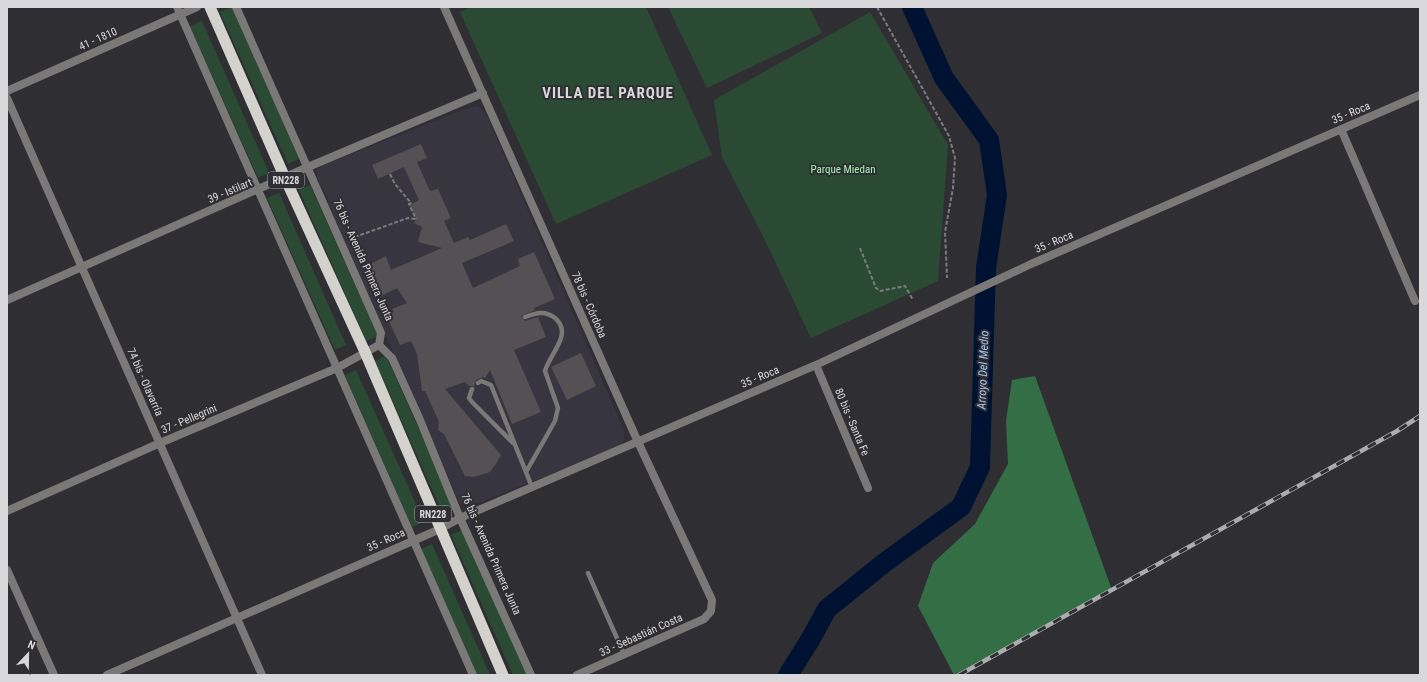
<svg xmlns="http://www.w3.org/2000/svg" width="1427" height="682" viewBox="0 0 1427 682" font-family="'Roboto Condensed',sans-serif">
  <style>
    .built { fill: #37353f }
    .green { fill: #2b4a33 }
    .forest { fill: #336e45 }
    .lines { fill: none; stroke-linecap: round; stroke-linejoin: round }
    .river { stroke: #001232; stroke-width: 20 }
    .building { fill: #545053 }
    .path { stroke: #7b7b7f; stroke-width: 2; stroke-dasharray: 4 2; stroke-linecap: butt }
    .service { stroke: #7a7977; stroke-width: 4.5 }
    .minor { stroke: #7a7977; stroke-width: 8 }
    .trunk { stroke: #d4d2cd; stroke-width: 11 }
    .rail-casing { stroke: #acacaf; stroke-width: 4.5 }
    .rail { stroke: #2f2f33; stroke-width: 3; stroke-dasharray: 9; stroke-linecap: butt }
    .labels { text-anchor: middle; dominant-baseline: central; stroke-width: 4; stroke-linejoin: round; paint-order: stroke }
    .shield { fill: #2f2f33; stroke: #a5a5a9; stroke-width: 1 }
    .shield-label { font-size: 10px; font-weight: bold; fill: #d8d8db }
    .street-label { font-size: 11px; fill: #d8d8db; stroke: #2f2f33 }
    .park-label { font-size: 11px; fill: #9ff4b4; stroke: #2f2f33 }
    .water-label { font-size: 12px; font-style: italic; fill: #a5c8f4; stroke: #2f2f33 }
    .district-label { font-size: 15px; font-weight: bold; letter-spacing: 1px; fill: #d8d8db; stroke: #2f2f33 }
  </style>
  <rect width="100%" height="100%" fill="#2f2f33"/>
  <path class="built" d="M 478,106 L 486,114 L 624,430 L 624,440 L 618,447 L 471,506 L 464,506 L 459,502 L 344,241 L 325,193 L 316,177 L 317,170 L 321,166 L 470,107 Z"/>
  <path class="green" d="M 232,7 L 299,159 L 288,164 L 220,12 Z
    M 471,7 L 646,7 L 712,155 L 556,224 L 460,12 Z
    M 668,7 L 809,7 L 822,33 L 707,88 Z
    M 870,12 L 948,145 L 938,281 L 811,338 L 764,238 L 722,157 L 714,100 Z
    M 202,21 L 269,173 L 258,178 L 190,26 Z
    M 310,185 L 378,336 L 366,341 L 299,190 Z
    M 279,193 L 346,345 L 335,350 L 267,198 Z
    M 386,356 L 454,507 L 442,512 L 375,361 Z
    M 356,370 L 424,522 L 412,527 L 345,375 Z
    M 462,530 L 527,675 L 513,675 L 451,535 Z
    M 432,544 L 490,675 L 477,675 L 421,549 Z"/>
  <path class="forest" d="M 1035,376 L 1112,590 L 954,675 L 918,606 L 933,563 L 975,524 L 1008,464 L 1006,421 L 1012,380 Z"/>
  <g class="lines">
    <path class="river" d="M 788,675 L 810,640 L 827,609 L 884,563 L 961,507 L 980,467 L 986,268 L 997,195 L 989,140 L 944,78 L 912,7"/>
  </g>
  <path class="building" d="M 421,144 L 427,158 L 417,162 L 430,191 L 438,189 L 451,218 L 444,221 L 454,243 L 468,237 L 470,240 L 506,224 L 514,241 L 462,263 L 473,288 L 520,266 L 518,259 L 534,252 L 555,299 L 534,308 L 535,310 L 521,316 L 525,321 L 538,317 L 546,337 L 514,350 L 541,412 L 512,424 L 490,370 L 485,378 L 483,377 L 476,380 L 474,386 L 469,386 L 465,382 L 445,389 L 501,455 L 496,464 L 490,472 L 474,477 L 465,476 L 444,434 L 438,430 L 439,422 L 425,391 L 422,391 L 417,354 L 411,341 L 400,345 L 386,315 L 394,312 L 392,309 L 407,303 L 397,288 L 377,298 L 363,268 L 386,256 L 391,270 L 442,248 L 418,242 L 422,227 L 414,223 L 416,219 L 410,205 L 419,200 L 404,167 L 378,179 L 372,165 Z
    M 581,353 L 596,386 L 567,400 L 551,367 Z"/>
  <g class="lines">
    <path class="path" d="M 877,7 L 949,136 L 955,158 L 953,188 L 945,232 L 947,278
      M 390,174 L 395,184 L 411,203 L 409,204 L 416,219
      M 349,239 L 408,218 L 416,219
      M 860,248 L 876,288 L 880,291 L 905,286 L 913,300"/>
    <path class="service" d="M 525,317 C 536,313 545,310 555,318 C 573,334 551,352 545,371 L 558,408 L 555,421 L 526,472
      M 478,383 L 481,381 L 491,385 L 532,487
      M 472,389 L 469,398 L 472,402 L 513,443
      M 588,573 L 624,654"/>
    <path class="minor" d="M 177,7 L 473,675
      M 236,7 L 381,333 L 379,345
      M 444,7 L 638,442 L 712,600 L 711,611 L 704,619 L 577,675
      M 7,91 L 197,7
      M 7,98 L 262,675
      M 1341,129 L 1415,301
      M 7,300 L 308,167 L 483,93
      M 379,345 L 392,358 L 420,420 L 460,518 L 531,675
      M 816,365 L 868,488
      M 7,511 L 160,443 L 337,368 L 379,345
      M 7,570 L 54,675
      M 107,675 L 440,529 L 460,518 L 816,365 L 1031,264 L 1420,95"/>
    <path class="trunk" d="M 210,7 L 285,178 L 365,352 L 503,675"/>
    <defs>
      <path id="rail" d="M 959,675 L 1397,431 L 1420,416"/>
    </defs>
    <use href="#rail" class="rail-casing"/>
    <use href="#rail" class="rail"/>
  </g>
  <g class="labels">
    <g class="shield">
      <rect x="268" y="172" width="36" height="16" rx="3"/>
      <rect x="415" y="506" width="36" height="16" rx="3"/>
    </g>
    <g class="shield-label">
      <text x="286" y="180">RN228</text>
      <text x="433" y="514">RN228</text>
    </g>
    <g class="street-label">
      <text transform="translate(98 39) rotate(-24)">41 - 1810</text>
      <text transform="translate(1351 113) rotate(-23)">35 - Roca</text>
      <text transform="translate(230 191) rotate(-23)">39 - Istilart</text>
      <text transform="translate(1054 242) rotate(-23)">35 - Roca</text>
      <text transform="translate(363 260) rotate(66)">76 bis - Avenida Primera Junta</text>
      <text transform="translate(589 305) rotate(66)">78 bis - Córdoba</text>
      <text transform="translate(760 377) rotate(-23)">35 - Roca</text>
      <text transform="translate(145 382) rotate(66)">74 bis - Olavarría</text>
      <text transform="translate(189 419) rotate(-23)">37 - Pellegrini</text>
      <text transform="translate(852 422) rotate(67)">80 bis - Santa Fe</text>
      <text transform="translate(386 540) rotate(-24)">35 - Roca</text>
      <text transform="translate(491 554) rotate(66)">76 bis - Avenida Primera Junta</text>
      <text transform="translate(641 635) rotate(-24)">33 - Sebastián Costa</text>
    </g>
    <g class="park-label">
      <text x="843" y="169">Parque Miedan</text>
    </g>
    <g class="water-label">
      <text transform="translate(983 370) rotate(-88)">Arroyo Del Medio</text>
    </g>
    <g class="district-label">
      <text x="608" y="93">VILLA DEL PARQUE</text>
    </g>
  </g>
  <rect width="1427" height="682" fill="none" stroke="#d8d8db" stroke-width="16"/>
  <g transform="translate(28 654) rotate(22)" stroke="#2f2f33" stroke-width="3" paint-order="stroke">
  <path d="M0-3L7 15L0 10L-7 15Z" fill="#d8d8db"/>
  <text y="-6" font-size="11" font-weight="bold" text-anchor="middle" fill="#d8d8db">N</text>
  </g>
</svg>
